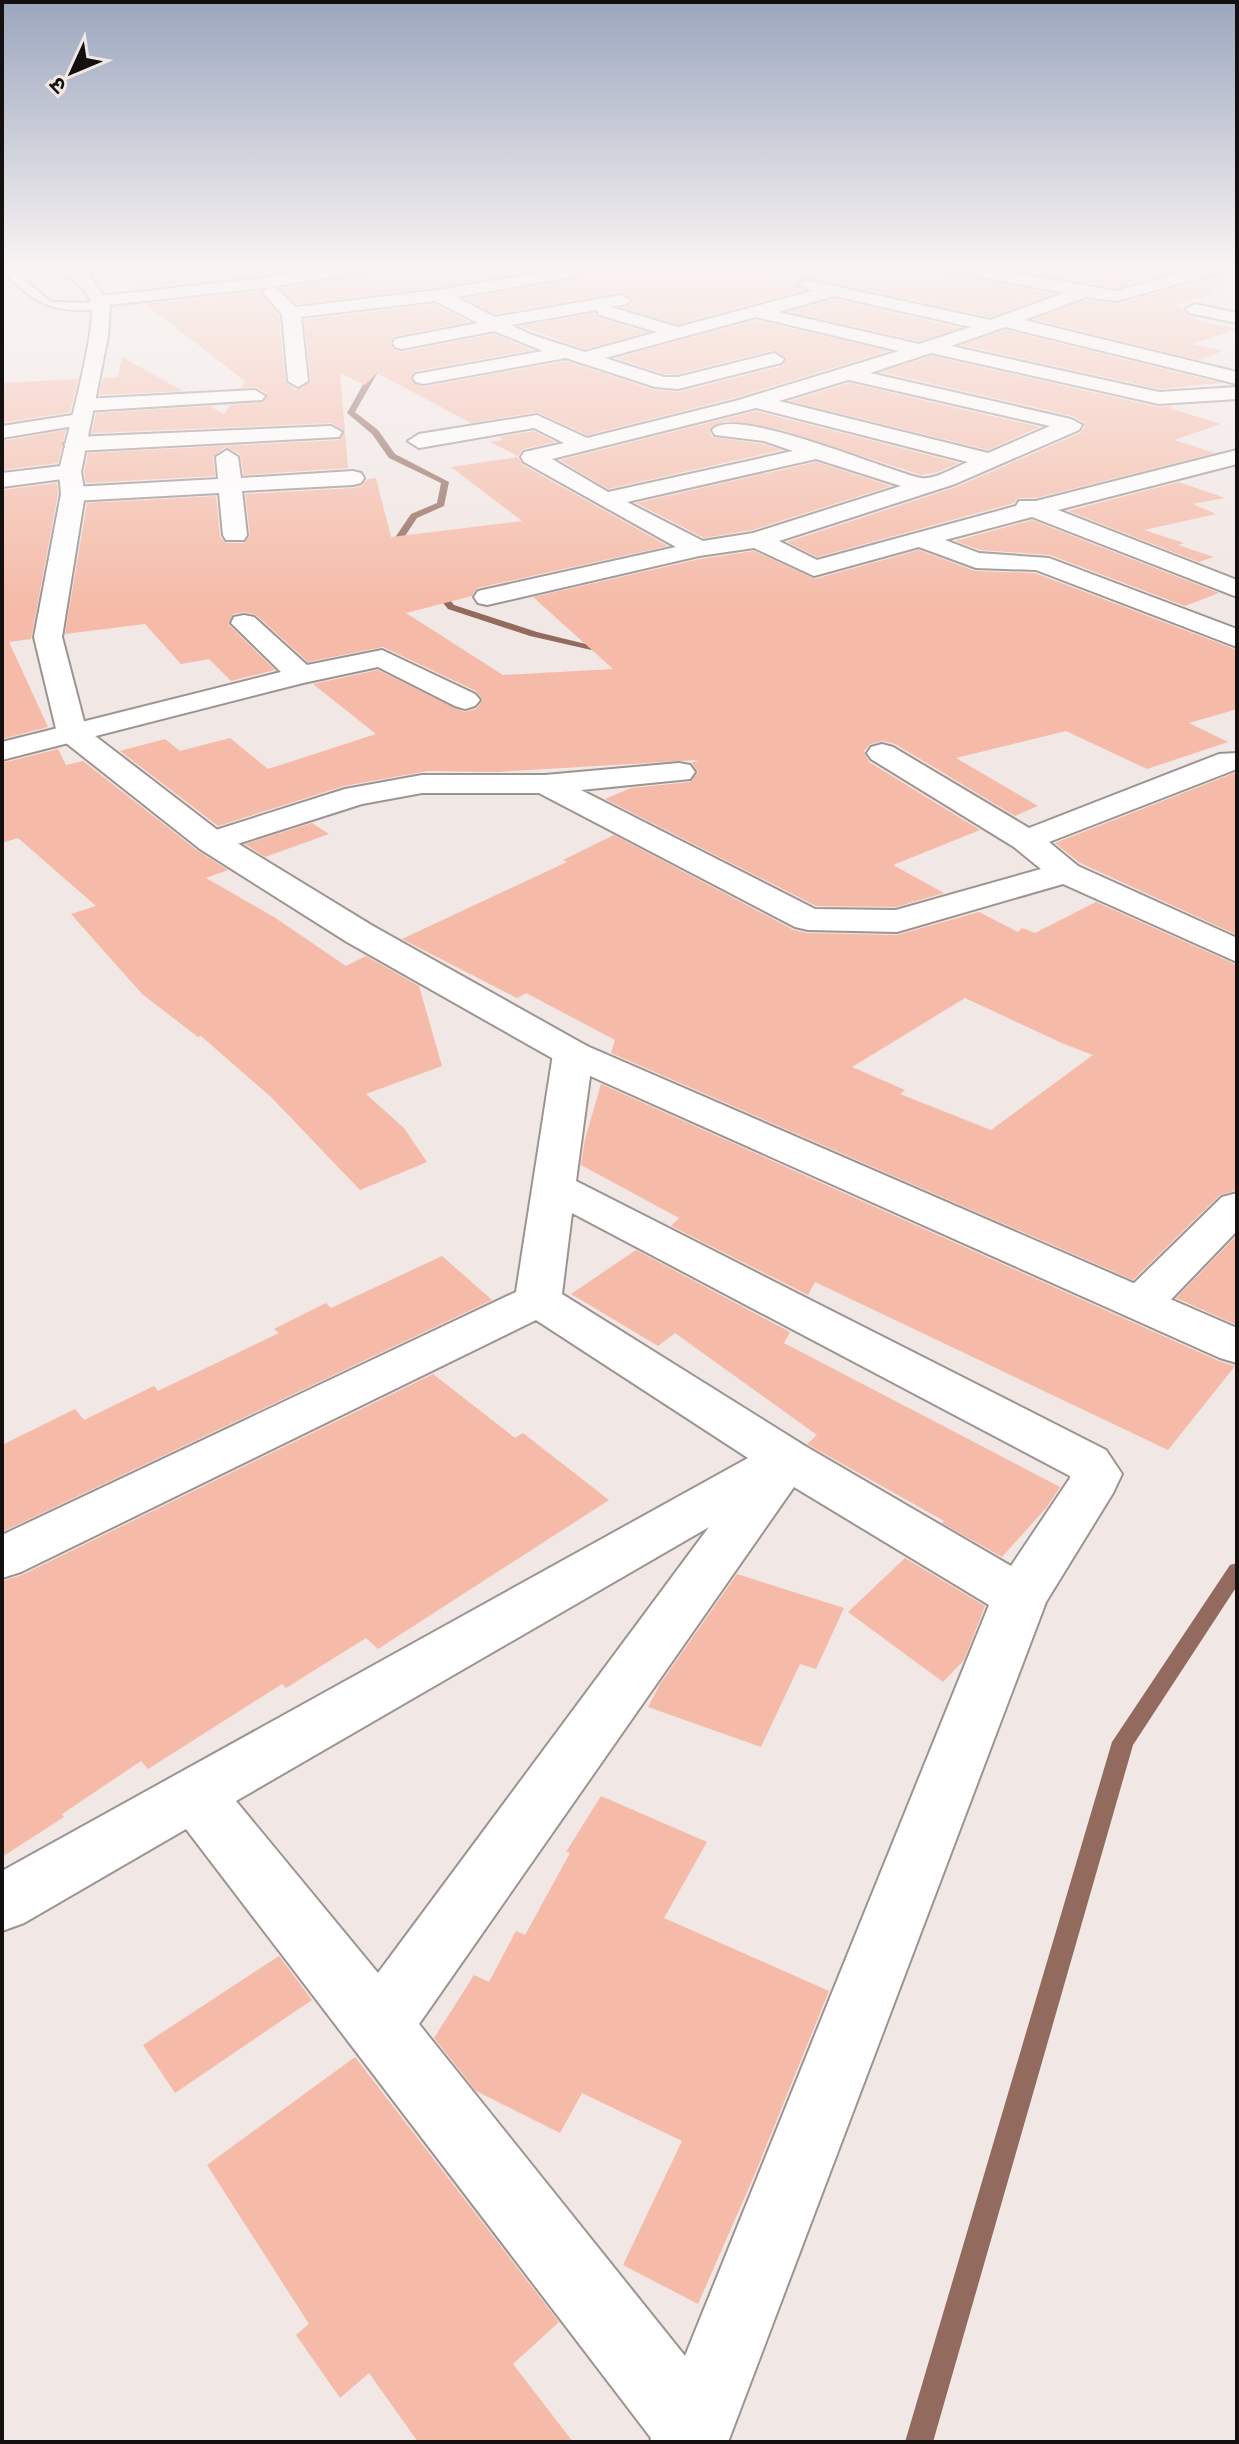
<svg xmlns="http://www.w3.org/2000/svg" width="1239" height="2444" viewBox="0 0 1239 2444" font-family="'Sofia Sans Condensed','Noto Sans Devanagari',sans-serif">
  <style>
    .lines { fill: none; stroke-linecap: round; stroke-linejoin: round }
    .stream { fill: #926b5e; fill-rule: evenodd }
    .building { fill: #f5bba8; fill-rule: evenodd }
    .lane-casing { stroke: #9d9491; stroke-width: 4 }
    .street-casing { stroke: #9d9491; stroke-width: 4 }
    .secondary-casing { stroke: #9d9491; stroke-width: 4 }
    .lane { fill: #fff; fill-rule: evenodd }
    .street { fill: #fff; fill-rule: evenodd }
    .secondary { fill: #fff; fill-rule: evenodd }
  </style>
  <rect width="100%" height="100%" fill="#f1e7e4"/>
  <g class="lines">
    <path class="stream" d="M 372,359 L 378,359 L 382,365 L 355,412 L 378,430 L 395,454 L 449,482 L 444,506 L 417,518 L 403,539 L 413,550 L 408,553 L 394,539 L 411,514 L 437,503 L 441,483 L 389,458 L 372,434 L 347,413 L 374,365 Z
      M 433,586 L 439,586 L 454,605 L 537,632 L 614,651 L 609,654 L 530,636 L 448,609 L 431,588 Z
      M 1237,1563 L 1237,1586 L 1133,1745 L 933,2442 L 905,2442 L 1112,1742 L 1230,1565 Z"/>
  </g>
  <path class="building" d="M 139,264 L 330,264 L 134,289 Z
    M 390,264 L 536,264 L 542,269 L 438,287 L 296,304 L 281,288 L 380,272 Z
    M 571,264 L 929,264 L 939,272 L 1053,294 L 990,317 L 808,277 L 795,284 L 803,290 L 678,324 L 624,308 L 629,306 L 633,299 L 620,292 L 495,314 L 465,298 L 572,280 L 583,271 Z
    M 983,264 L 1130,264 L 1173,272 L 1116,288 Z
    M 1208,279 L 1225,282 L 1211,287 L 1220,289 L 1209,292 L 1215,293 L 1174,306 L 1183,308 L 1187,315 L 1197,318 L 1192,319 L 1237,329 L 1191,344 L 1223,351 L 1199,360 L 1034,319 L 1086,300 L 1117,304 Z
    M 259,291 L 279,315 L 285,381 L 296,390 L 311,381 L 304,320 L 434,304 L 469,322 L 394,336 L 390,342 L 392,348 L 403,352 L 494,334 L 532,350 L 415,371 L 411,380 L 422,387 L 566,361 L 654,390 L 679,392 L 782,366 L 787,358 L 773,350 L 678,374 L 664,374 L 616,358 L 756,320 L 888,351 L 734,398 L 587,435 L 537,412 L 471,423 L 377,373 L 365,385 L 340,373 L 345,431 L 331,423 L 92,433 L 96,413 L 210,406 L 224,414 L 230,405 L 264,402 L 267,393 L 255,387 L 241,388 L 245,381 L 145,304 Z
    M 834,299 L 960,328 L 919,341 L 790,312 Z
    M 595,313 L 598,318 L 646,332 L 585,349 L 521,326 Z
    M 1005,330 L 1221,383 L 1159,389 L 962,345 Z
    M 931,356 L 1158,407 L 1175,406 L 1169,408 L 1221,424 L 1174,440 L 1215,453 L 1036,498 L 1019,498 L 1014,503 L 817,557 L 787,542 L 956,487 L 1080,433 L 1085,427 L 1083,422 L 1072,416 L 881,372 Z
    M 122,357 L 183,391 L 99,395 L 103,378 L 118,377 Z
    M 78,379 L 70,412 L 2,423 L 2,383 Z
    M 849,383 L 1040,427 L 988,450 L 790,401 Z
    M 756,411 L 959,463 L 938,472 L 921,475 L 779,429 L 726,421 L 709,429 L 712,437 L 763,444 L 782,450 L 608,489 L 560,460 Z
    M 66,430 L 58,463 L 2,470 L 2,441 Z
    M 534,431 L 555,442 L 523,449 L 518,456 L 490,442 L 503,440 L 499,437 Z
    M 345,432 L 348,468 L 244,475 L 240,454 L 225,447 L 213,457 L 215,476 L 86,483 L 84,472 L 88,453 L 339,440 Z
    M 518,457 L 523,465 L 668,546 L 477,588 L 472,596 L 406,613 L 503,675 L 613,669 L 533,597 L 700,559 L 754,551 L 815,579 L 919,550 L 975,571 L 1035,573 L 1237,650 L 1237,709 L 1189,723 L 1228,742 L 1147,769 L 1066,731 L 956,758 L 1038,806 L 1015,816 L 895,744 L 883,741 L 870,744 L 864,751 L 869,762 L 980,830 L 893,865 L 944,893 L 896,907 L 816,906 L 605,799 L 631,788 L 690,782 L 698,772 L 692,763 L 698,760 L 496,772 L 428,771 L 344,786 L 218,826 L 120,751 L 165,739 L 180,751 L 230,738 L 268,769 L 376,734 L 313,684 L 378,670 L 464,712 L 476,709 L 483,700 L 476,691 L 383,647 L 308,662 L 256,615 L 245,612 L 233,614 L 228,624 L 275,670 L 231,681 L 209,659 L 181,664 L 145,624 L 65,634 L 87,503 L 216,496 L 220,537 L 226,543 L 244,543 L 250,535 L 245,494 L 353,488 L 362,486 L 367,479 L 376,478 L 391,537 L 522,521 L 451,467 Z
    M 816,462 L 891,486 L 752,530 L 704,538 L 636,503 Z
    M 1179,482 L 1225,498 L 1193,504 L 1216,514 L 1144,530 L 1184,543 L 1178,545 L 1214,557 L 1199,562 L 1068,511 Z
    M 57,483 L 58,494 L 31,639 L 9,642 L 48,727 L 2,739 L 2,490 Z
    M 1032,520 L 1219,593 L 1185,606 L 1050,555 L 980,550 L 955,541 Z
    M 58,749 L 66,765 L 83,761 L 198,851 L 228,870 L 206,878 L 274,917 L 346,966 L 366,956 L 419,986 L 442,1066 L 366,1094 L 404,1128 L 427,1162 L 360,1190 L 271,1097 L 201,1036 L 198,1037 L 142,994 L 71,914 L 96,906 L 18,838 L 2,843 L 2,763 Z
    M 1237,772 L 1237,935 L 1080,863 L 1055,843 Z
    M 312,823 L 329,834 L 265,857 L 245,844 Z
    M 614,835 L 794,930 L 807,933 L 897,935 L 979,912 L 1018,932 L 1022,928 L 1035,933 L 1096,902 L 1237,965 L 1237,1190 L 1220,1195 L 1133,1280 L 611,1053 L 615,1040 L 526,993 L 517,998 L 402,939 L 567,862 L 563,860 ZM 965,998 L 1064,1044 L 1093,1055 L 991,1130 L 900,1094 L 905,1090 L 852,1067 Z
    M 601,1084 L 1219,1361 L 1235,1366 L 1168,1450 L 815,1282 L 808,1295 L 671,1226 L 679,1218 L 581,1165 L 585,1139 Z
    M 1237,1235 L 1237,1325 L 1176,1298 Z
    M 636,1250 L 790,1332 L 784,1343 L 1060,1487 L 1046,1508 L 1002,1557 L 942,1523 L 944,1521 L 807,1444 L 817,1435 L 675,1333 L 658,1346 L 571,1294 Z
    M 442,1256 L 492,1300 L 2,1532 L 2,1445 L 75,1409 L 84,1420 L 154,1386 L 158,1391 L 279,1333 L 274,1329 L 326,1303 L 331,1308 Z
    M 433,1374 L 515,1438 L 523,1433 L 609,1500 L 378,1649 L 366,1638 L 286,1688 L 282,1684 L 148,1769 L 141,1761 L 62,1814 L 64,1817 L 2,1857 L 2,1581 L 22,1575 Z
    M 905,1558 L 985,1606 L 964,1660 L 943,1682 L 848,1612 Z
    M 737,1574 L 844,1608 L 816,1669 L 800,1664 L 761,1747 L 648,1707 L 660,1684 Z
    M 601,1796 L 707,1842 L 664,1918 L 829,1991 L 754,2176 L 698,2304 L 623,2265 L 682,2141 L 582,2093 L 560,2133 L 476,2091 L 434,2038 L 474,1975 L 489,1982 L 516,1931 L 525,1935 L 570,1853 L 566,1852 Z
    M 279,1956 L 312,2000 L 175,2093 L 143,2045 Z
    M 355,2057 L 559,2322 L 513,2364 L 573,2442 L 418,2442 L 369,2373 L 340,2398 L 296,2335 L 309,2324 L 207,2165 Z"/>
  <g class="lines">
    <defs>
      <path id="lane" d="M 4,268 L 10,268 L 51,302 L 101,303 L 106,306 C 99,310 90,310 81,310 C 45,311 28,296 4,272 Z"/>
      <path id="street" d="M 348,264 L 387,264 L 379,269 L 271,287 L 277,288 L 295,307 L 438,290 L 550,271 L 539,264 L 564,264 L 580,272 L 572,277 L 456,297 L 495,317 L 621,295 L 630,300 L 627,304 L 611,307 L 678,327 L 812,291 L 798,285 L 807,280 L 990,320 L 1064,293 L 940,269 L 932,264 L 966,264 L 1116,291 L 1215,264 L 1237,264 L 1237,268 L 1116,301 L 1086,297 L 1024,320 L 1237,372 L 1237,384 L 1005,327 L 951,346 L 1159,392 L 1237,387 L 1237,399 L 1159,404 L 931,353 L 870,373 L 1071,419 L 1082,425 L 1079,430 L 955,484 L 779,541 L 817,560 L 1016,506 L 1019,501 L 1036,501 L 1237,450 L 1237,464 L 1058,510 L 1237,580 L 1237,597 L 1032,517 L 945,540 L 979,553 L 1049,558 L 1237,629 L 1237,647 L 1036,570 L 976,568 L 919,547 L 814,576 L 754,548 L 699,556 L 487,605 L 478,603 L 474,597 L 478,591 L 676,547 L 524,462 L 521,457 L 524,452 L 564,443 L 534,428 L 419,448 L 408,441 L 419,434 L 537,415 L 587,438 L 735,401 L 899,351 L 756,317 L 605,358 L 664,377 L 678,377 L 774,353 L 784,359 L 781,363 L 678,389 L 655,387 L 566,358 L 423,384 L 416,382 L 413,378 L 416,374 L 543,351 L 494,331 L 402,349 L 395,347 L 393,343 L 395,339 L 478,323 L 435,301 L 301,317 L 308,381 L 298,387 L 288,381 L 282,314 L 262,292 L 270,287 L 100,306 L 91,301 L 100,296 L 263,278 ZM 834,296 L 971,327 L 919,344 L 778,312 ZM 597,310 L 599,315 L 657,332 L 585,352 L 532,335 L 511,325 ZM 848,380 L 849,380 L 1050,426 L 988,453 L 779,401 ZM 756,408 L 968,462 C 955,467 935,480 921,478 C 887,471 733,404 712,430 L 715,435 L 764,441 L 793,451 L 608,492 L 552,459 ZM 816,459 L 901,486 L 753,533 L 703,541 L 627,502 Z
        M 1195,304 L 1237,313 L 1237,323 L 1189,313 L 1186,309 Z
        M 255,390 L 265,396 L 262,400 L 85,411 L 75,405 L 85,399 Z
        M 79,414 L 90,420 L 86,424 L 2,438 L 2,426 Z
        M 331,426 L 342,432 L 339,437 L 75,451 L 64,444 L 75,437 Z
        M 227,450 L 238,457 L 241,478 L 353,471 L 361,473 L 364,478 L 361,483 L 353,485 L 242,491 L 247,535 L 244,540 L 226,540 L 223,535 L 219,493 L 73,501 L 65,499 L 61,494 L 65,489 L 73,487 L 218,479 L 216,457 Z
        M 70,465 L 78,467 L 81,472 L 78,477 L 2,487 L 2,473 Z
        M 244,615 L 254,617 L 307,665 L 382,650 L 475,694 L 480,700 L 475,706 L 465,709 L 455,706 L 378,667 L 303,683 L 2,760 L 2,742 L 281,672 L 231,623 L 234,617 Z
        M 882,744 L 893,747 L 1029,828 L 1219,754 L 1237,753 L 1237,769 L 1049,842 L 1078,866 L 1237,938 L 1237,962 L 1063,884 L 897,932 L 808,930 L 795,927 L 539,793 L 422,793 L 362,804 L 212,852 L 200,849 L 195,842 L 200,835 L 345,789 L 422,775 L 545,775 L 679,763 L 690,765 L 695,772 L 690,779 L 581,790 L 815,909 L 896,910 L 1041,869 L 1014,847 L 871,759 L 867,753 L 871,747 Z
        M 573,1042 L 587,1046 L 593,1054 L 576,1181 L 1106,1450 L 1122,1474 L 1113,1493 L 1046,1602 L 728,2442 L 650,2442 L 651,2438 L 186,1829 L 24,1923 L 2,1931 L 2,1871 L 748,1458 L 536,1320 L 21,1572 L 2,1578 L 2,1535 L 516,1292 L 553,1054 L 559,1046 ZM 572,1213 L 1070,1476 L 1070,1478 L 1011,1566 L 805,1446 L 562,1294 ZM 794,1487 L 989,1605 L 685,2356 L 419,2024 ZM 709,1527 L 378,1973 L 236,1801 Z
        M 1237,1193 L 1237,1231 L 1156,1315 L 1140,1319 L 1124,1315 L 1117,1304 L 1124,1293 L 1222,1197 Z"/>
      <path id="secondary" d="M 54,264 L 74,264 L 87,271 L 110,306 L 108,336 L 81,472 L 85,494 L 62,637 L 86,729 L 224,835 L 373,926 L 587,1046 L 1237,1328 L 1237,1363 L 1220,1358 L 559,1062 L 347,942 L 200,849 L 61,739 L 57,733 L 34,637 L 61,494 L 59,472 C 65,442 98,325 91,303 C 86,283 65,277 54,264 Z"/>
    </defs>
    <use href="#lane" class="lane-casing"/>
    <use href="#street" class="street-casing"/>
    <use href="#secondary" class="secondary-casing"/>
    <use href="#lane" class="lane"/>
    <use href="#street" class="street"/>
    <use href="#secondary" class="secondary"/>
  </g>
  <linearGradient id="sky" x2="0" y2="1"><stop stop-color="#9ba6be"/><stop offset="0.44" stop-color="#f9f4f3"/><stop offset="1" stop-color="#f9f4f3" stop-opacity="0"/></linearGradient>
  <rect width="1239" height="606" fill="url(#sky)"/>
  <rect width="1239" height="2444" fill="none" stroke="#13100f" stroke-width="8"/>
  <g transform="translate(72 72) rotate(226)" stroke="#f1e7e4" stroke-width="6" paint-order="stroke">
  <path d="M0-6L14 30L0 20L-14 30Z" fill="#13100f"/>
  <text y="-12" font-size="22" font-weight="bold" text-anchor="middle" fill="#13100f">उ</text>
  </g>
</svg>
